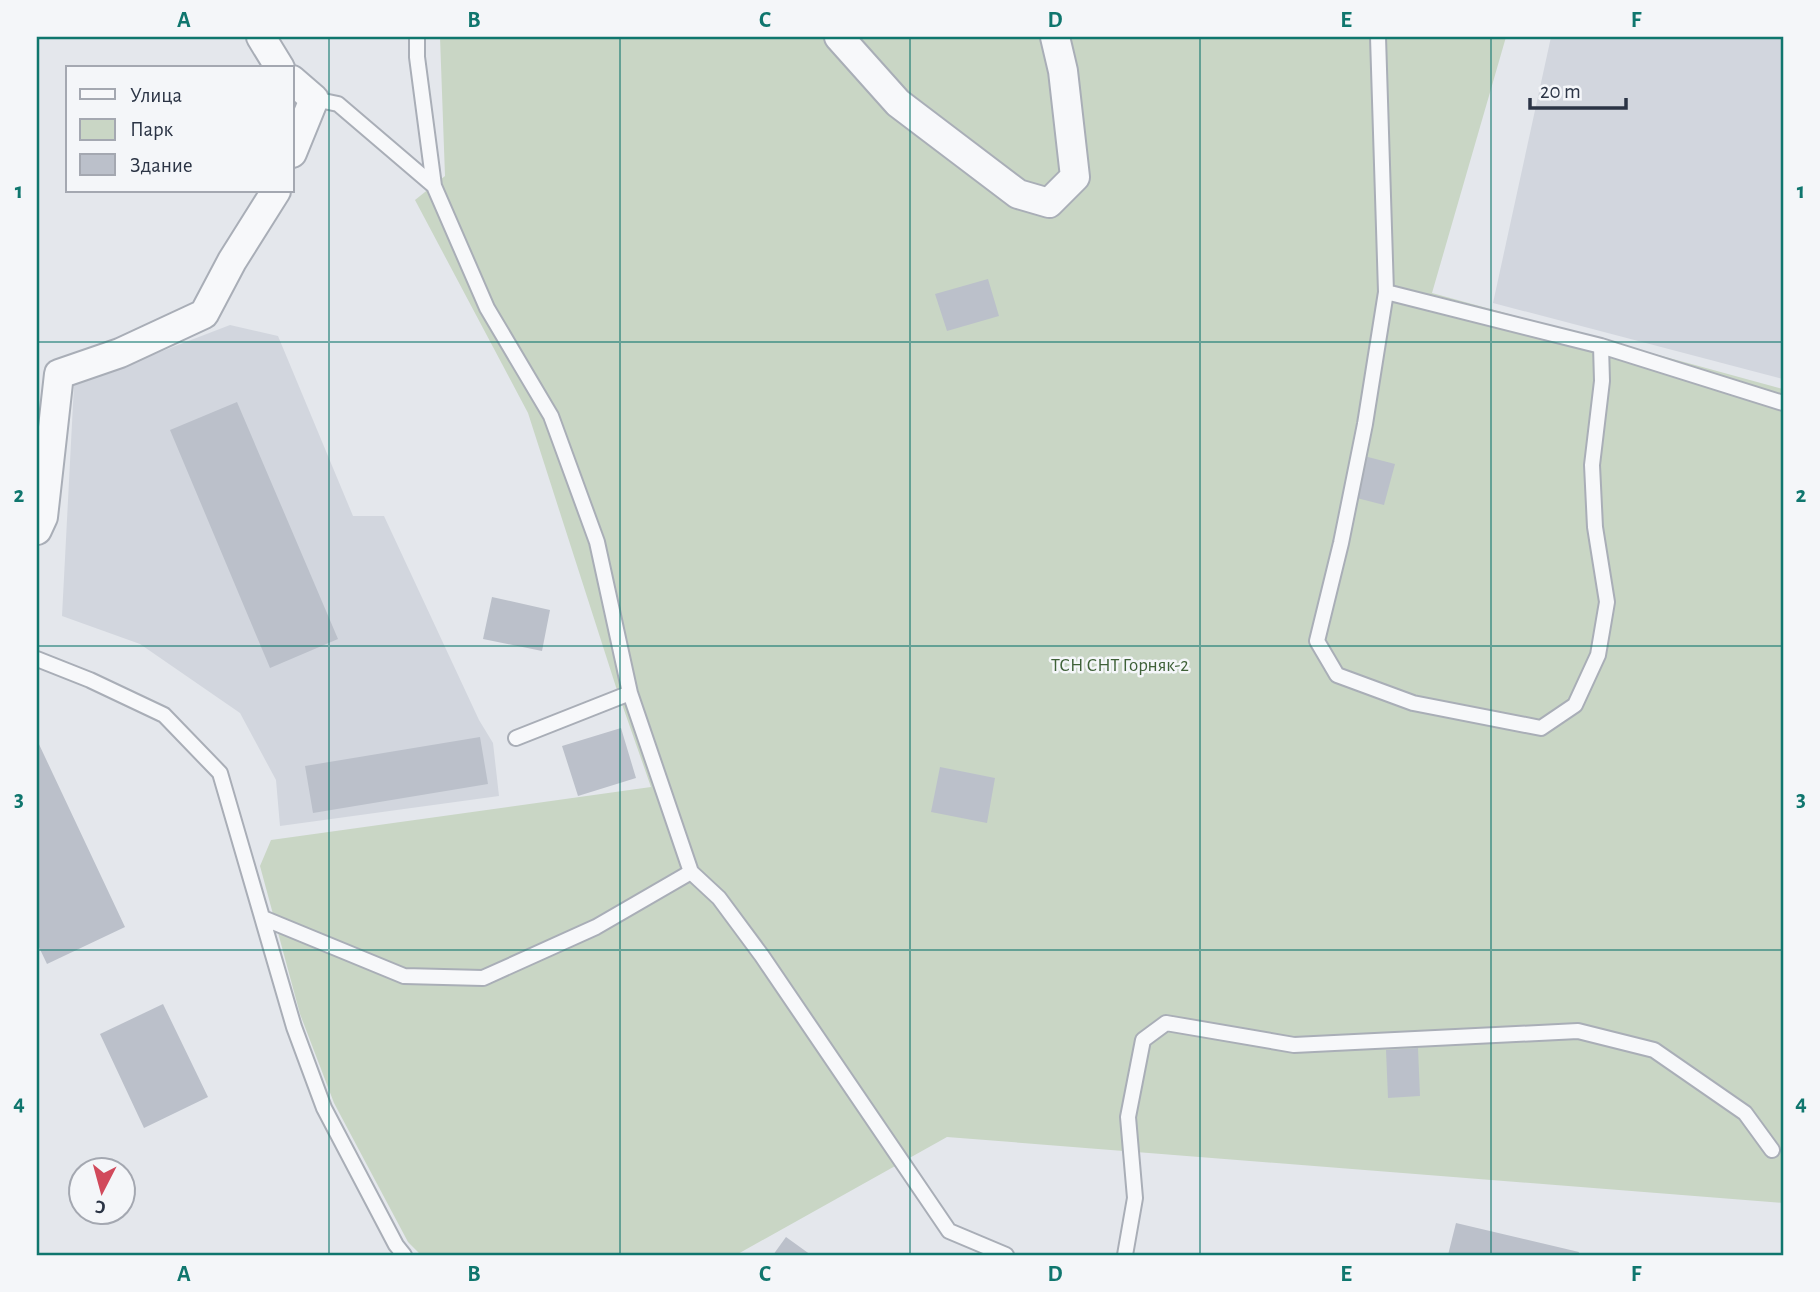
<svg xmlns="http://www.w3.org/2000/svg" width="1820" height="1292" viewBox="0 0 1820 1292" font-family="'Alegreya Sans',sans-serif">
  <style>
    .built { fill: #d2d6de }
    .green { fill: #c9d6c5 }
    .building { fill: #bbc0ca }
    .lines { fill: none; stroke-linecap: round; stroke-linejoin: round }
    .lane-casing { stroke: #a9aeb7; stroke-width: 18 }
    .street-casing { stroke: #a9aeb7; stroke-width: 32 }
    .lane { stroke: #f7f8fa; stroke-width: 14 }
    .street { stroke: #f7f8fa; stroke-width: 28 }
    .grid { fill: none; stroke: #0f766e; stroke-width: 2; stroke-opacity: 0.55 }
    .labels { text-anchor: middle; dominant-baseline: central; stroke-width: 5; stroke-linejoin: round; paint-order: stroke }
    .park-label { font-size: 19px; fill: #3f6138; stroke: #f4f6f9 }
    .neatline { fill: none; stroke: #0f766e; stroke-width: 2.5 }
    .grid-label { font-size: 23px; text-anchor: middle; font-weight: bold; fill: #0f766e }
  </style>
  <rect width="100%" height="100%" fill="#e4e7ec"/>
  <path class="built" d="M 1551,37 L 1783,37 L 1783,379 L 1493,303 Z
    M 230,325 L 278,336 L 353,516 L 384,516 L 479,720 L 493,743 L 499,796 L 280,826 L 276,780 L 240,713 L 140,644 L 62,616 L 74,385 Z"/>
  <path class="green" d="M 440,37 L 1506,37 L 1432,293 L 1783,389 L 1783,1203 L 947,1137 L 736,1255 L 421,1255 L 408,1242 L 334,1103 L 300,1014 L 260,866 L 271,840 L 651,787 L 616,687 L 528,413 L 415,200 L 445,176 Z"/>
  <path class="building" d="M 988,279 L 999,316 L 947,331 L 935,294 Z
    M 237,402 L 338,639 L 270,668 L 170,430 Z
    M 1364,456 L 1395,464 L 1384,505 L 1353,497 Z
    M 492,597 L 550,610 L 542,651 L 483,639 Z
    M 621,728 L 636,778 L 578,796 L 562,746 Z
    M 480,737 L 488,784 L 313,813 L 305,766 Z
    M 37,740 L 125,927 L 47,964 L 37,943 Z
    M 940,767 L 995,778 L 987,823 L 931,812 Z
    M 163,1004 L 208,1097 L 144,1128 L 100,1034 Z
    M 1418,1048 L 1420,1096 L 1388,1098 L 1386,1050 Z
    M 1456,1223 L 1579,1252 L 1578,1255 L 1448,1255 Z
    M 786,1237 L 811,1255 L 773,1255 Z"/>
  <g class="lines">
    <defs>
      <path id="lane" d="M 417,37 L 417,57 L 434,186
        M 1378,37 L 1386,292 L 1365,424 L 1341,543 L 1317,641 L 1337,675 L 1413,703 L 1541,728 L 1575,705 L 1598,655 L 1607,602 L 1595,527 L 1592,465 L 1602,381 L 1601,346 L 1783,403
        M 314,99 L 338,104 L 434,186 L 487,308 L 551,416 L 597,542 L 630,693 L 691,872 L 719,898 L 762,956 L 949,1231 L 1006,1255
        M 1386,292 L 1601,346
        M 37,659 L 90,680 L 164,715 L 220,773 L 294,1027 L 324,1108 L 396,1245 L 404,1255
        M 516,738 L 630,693
        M 263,918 L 404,976 L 483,978 L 596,927 L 691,872
        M 1125,1255 L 1135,1198 L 1128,1117 L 1143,1040 L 1166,1023 L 1294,1045 L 1578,1031 L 1654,1050 L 1745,1113 L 1772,1150"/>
      <path id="street" d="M 261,37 L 280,68
        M 839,37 L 898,103 L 1018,194 L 1049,203 L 1075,177 L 1063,71 L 1055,37
        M 292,80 L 314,99 L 292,153
        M 37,530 L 43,517 L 59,374 L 120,353 L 204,314 L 232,261 L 276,191"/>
    </defs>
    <use href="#lane" class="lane-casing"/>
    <use href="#street" class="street-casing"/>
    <use href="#lane" class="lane"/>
    <use href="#street" class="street"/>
  </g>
  <path class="grid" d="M 329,37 L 329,1255M 620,37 L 620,1255M 910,37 L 910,1255M 1200,37 L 1200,1255M 1491,37 L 1491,1255M 37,342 L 1783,342M 37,646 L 1783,646M 37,950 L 1783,950"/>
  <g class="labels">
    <g class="park-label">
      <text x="1120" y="665">ТСН СНТ Горняк-2</text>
    </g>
  </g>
  <rect width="1820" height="1292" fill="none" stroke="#f4f6f9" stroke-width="77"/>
  <rect x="66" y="66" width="228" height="126" fill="#f4f6f9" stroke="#a4a8b1" stroke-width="2"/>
  <rect x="80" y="89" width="35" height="10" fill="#f7f8fa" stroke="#a4a8b1" stroke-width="2"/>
  <text x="130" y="102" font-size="21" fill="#2b3445">Улица</text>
  <rect x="80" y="119" width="35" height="21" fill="#c9d6c5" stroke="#a4a8b1" stroke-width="2"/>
  <text x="130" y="136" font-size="21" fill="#2b3445">Парк</text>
  <rect x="80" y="154" width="35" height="21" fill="#bbc0ca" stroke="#a4a8b1" stroke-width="2"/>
  <text x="130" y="172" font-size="21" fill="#2b3445">Здание</text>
  <g transform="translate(102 1191) rotate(186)"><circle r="33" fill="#f4f6f9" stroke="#a4a8b1" stroke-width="2"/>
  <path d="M0-5L12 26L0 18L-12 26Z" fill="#d1495b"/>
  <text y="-10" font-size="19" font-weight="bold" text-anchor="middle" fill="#2b3445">С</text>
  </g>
  <path d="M1530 98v10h96v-10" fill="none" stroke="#2b3445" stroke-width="3.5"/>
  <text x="1540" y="98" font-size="21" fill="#2b3445" stroke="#f4f6f9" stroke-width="5" paint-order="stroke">20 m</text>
  <rect x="38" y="38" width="1744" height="1216" class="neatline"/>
  <g class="grid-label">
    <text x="184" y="27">A</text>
    <text x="474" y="27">B</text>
    <text x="765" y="27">C</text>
    <text x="1055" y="27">D</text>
    <text x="1346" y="27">E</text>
    <text x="1636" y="27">F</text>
    <text x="19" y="198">1</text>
    <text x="1801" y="198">1</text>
    <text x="19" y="502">2</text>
    <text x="1801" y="502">2</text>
    <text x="19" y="806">3</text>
    <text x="1801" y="806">3</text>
    <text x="19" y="1110">4</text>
    <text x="1801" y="1110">4</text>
    <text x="184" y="1281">A</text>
    <text x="474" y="1281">B</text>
    <text x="765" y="1281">C</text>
    <text x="1055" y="1281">D</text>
    <text x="1346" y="1281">E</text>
    <text x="1636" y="1281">F</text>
  </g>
</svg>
